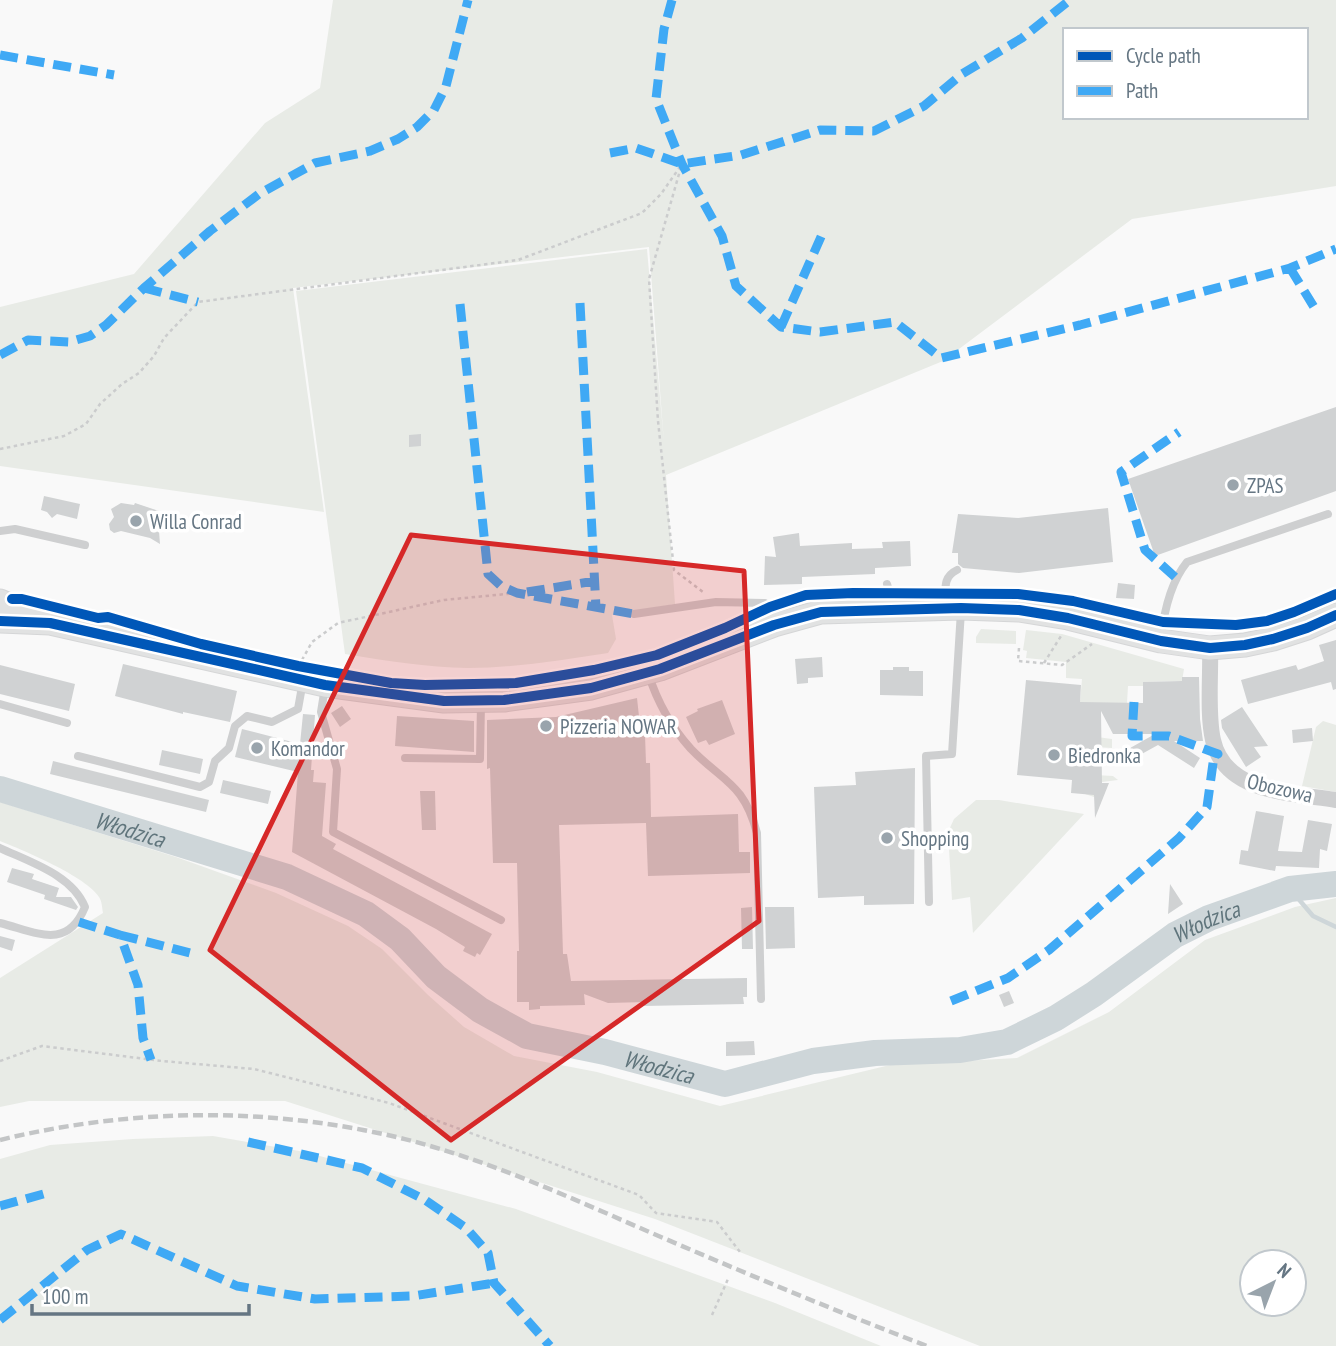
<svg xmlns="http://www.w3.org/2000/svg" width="1336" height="1346" viewBox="0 0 1336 1346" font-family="'PT Sans Narrow',sans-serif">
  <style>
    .green { fill: #e8ebe6; fill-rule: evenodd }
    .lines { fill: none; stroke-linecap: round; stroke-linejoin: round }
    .stream { stroke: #ced6d9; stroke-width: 4.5 }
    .river { stroke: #ced6d9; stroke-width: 26 }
    .building { fill: #d0d2d3 }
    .secondary-casing { stroke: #d5d6d7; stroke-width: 25 }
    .path { stroke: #cbcccd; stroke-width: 2.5; stroke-dasharray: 3.5 3.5; stroke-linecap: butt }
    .lane { stroke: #cecfd0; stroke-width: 8 }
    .street { stroke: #cecfd0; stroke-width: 16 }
    .secondary { stroke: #e1e2e2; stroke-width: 23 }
    .rail { stroke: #c3c5c6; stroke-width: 4.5; stroke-dasharray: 10 5; stroke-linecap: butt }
    .quiet { stroke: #3fa9f5; stroke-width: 9; stroke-dasharray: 18 9; stroke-linecap: butt }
    .cycleway-casing { stroke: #fff; stroke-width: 15 }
    .cycleway { stroke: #0057b8; stroke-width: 10 }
    .marked { fill: #d62828; fill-opacity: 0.2; stroke: #d62828; stroke-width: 5; stroke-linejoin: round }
    .poi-dot { fill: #99a4ac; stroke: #fff; stroke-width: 2.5 }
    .labels { text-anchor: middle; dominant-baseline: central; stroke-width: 7; stroke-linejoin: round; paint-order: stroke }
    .poi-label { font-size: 21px; fill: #657683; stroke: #fff; text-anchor: start }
    .street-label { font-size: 21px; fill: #657683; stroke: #fff }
    .water-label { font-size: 23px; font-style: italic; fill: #60757c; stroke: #fff }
  </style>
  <rect width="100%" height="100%" fill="#f9f9f9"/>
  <path class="green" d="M 333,0 L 1336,0 L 1336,186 L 1132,219 L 943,361 L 666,475 L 675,604 L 612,615 L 616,639 L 608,653 C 562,660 515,668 468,668 C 427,667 386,661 345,654 L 296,291 L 647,249 L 664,443 L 649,247 L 293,288 L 324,512 L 0,466 L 0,307 L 134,274 L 265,123 L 320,88 ZM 1065,30 L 1306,30 L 1306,117 L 1065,117 Z
    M 21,601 L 97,619 L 58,620 Z
    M 981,629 L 1016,631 L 1016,644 L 976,643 L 976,637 Z
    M 1026,630 L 1062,634 L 1184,669 L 1182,681 L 1143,682 L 1143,686 L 1128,686 L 1127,703 L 1097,703 L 1097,737 L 1112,739 L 1112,748 L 1095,747 L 1095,775 L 1113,776 L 1118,780 L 1094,783 L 1094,797 L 1085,794 L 1077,734 L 1082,679 L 1066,678 L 1066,662 L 1026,658 L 1027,651 L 1023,650 Z
    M 1323,721 L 1336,725 L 1336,792 L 1302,786 L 1316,727 Z
    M 976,800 L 999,800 L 1084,814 L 973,933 L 970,897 L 952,900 L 948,832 L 954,819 Z
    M 0,802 L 176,857 L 276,893 L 348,926 L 382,949 L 428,995 L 464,1027 L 514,1056 L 597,1072 L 720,1106 L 890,1065 L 1017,1058 L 1109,1012 L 1205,940 L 1295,907 L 1336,898 L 1336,1346 L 980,1346 L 655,1219 L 285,1101 L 29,1101 L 0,1107 L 0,978 L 103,913 C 102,908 102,901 99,897 C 87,877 23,850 0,841 ZM 1252,1262 L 1294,1262 L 1294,1304 L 1252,1304 Z
    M 213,1136 L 305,1152 L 516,1209 L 775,1303 L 881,1346 L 0,1346 L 0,1159 L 50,1145 L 133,1139 Z"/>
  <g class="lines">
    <path class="stream" d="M 1290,889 L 1313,916 L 1336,927"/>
    <path class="river" id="s1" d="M 0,789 L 287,877 L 366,914 L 400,939 L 436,977 L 480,1010 L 527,1036 L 605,1052 L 725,1084 L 813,1061 L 875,1053 L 960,1050 L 1007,1042 L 1056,1018 L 1094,994 L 1175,935 L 1209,918 L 1290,889 L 1336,884"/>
  </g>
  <path class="building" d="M 1336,407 L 1336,491 L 1155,556 L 1128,479 Z
    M 421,434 L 421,446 L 409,447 L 409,435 Z
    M 44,496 L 80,504 L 77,519 L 57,514 L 52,518 L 47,512 L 41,510 Z
    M 121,503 L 134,505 L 135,503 L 159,511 L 158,515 L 162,516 L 159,531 L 160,544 L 150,538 L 121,531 L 114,533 L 110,530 L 109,524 L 114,517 L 111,509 Z
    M 1108,508 L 1113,562 L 1019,573 L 963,568 L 958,564 L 958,553 L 952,553 L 958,514 L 1018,518 Z
    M 799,533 L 800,546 L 852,543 L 852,549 L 883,548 L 882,542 L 910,541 L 911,566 L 875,568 L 875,574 L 802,577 L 802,584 L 764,585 L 765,556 L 776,557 L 773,537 Z
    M 1118,583 L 1135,585 L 1134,599 L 1116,598 Z
    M 1336,640 L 1336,689 L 1333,690 L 1331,682 L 1248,704 L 1241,680 L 1296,665 L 1298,670 L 1324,661 L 1319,645 Z
    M 822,657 L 823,677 L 808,678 L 808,683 L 797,684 L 795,659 Z
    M 123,664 L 237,691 L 230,722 L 183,712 L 183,714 L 115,696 Z
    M 0,665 L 75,684 L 69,711 L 0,694 Z
    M 893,667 L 909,667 L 909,671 L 923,671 L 923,696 L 880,695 L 880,670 L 893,670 Z
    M 1182,677 L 1199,677 L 1200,719 L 1203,741 L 1174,741 L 1200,758 L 1194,768 L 1158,745 L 1129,761 L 1123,752 L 1155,734 L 1113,734 L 1101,711 L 1102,783 L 1109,783 L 1095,818 L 1094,795 L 1071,793 L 1072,780 L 1017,775 L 1026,680 L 1081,685 L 1080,702 L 1143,703 L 1143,682 L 1182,681 Z
    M 637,698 L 641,735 L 645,735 L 646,763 L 650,763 L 651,817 L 738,814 L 739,852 L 750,852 L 750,873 L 648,876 L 646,823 L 559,825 L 563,954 L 567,954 L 571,981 L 747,978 L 747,997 L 743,997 L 744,1004 L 644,1006 L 645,1002 L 608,1003 L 584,994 L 585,1005 L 540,1006 L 540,1009 L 529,1010 L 529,1002 L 517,1002 L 517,951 L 519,951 L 517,863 L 493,863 L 490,768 L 487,769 L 487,720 L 556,717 Z
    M 722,700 L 735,734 L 709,745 L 706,740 L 698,743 L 686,717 L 698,711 L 697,709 Z
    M 342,706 L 351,719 L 340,727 L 331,713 Z
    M 1242,707 L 1268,746 L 1254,747 L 1261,757 L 1246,767 L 1222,728 L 1221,720 Z
    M 303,714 L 315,715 L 311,770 L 314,770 L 313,782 L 326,783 L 322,836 L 336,844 L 333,849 L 492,934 L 480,955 L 477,953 L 475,957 L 463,951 L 465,947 L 436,929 L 292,852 L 298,772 L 235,757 L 242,729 L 300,744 Z
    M 397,716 L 474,721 L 474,752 L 395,746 Z
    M 1312,728 L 1313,741 L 1293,743 L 1292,730 Z
    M 162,750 L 203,759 L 200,774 L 159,765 Z
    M 53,761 L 209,800 L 206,812 L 50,774 Z
    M 915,768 L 914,904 L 864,905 L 864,896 L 818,898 L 814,787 L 856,785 L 855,772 Z
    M 223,780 L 271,791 L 268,804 L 220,793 Z
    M 420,791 L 435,791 L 436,830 L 422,830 Z
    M 1256,811 L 1284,816 L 1278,851 L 1302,852 L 1308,820 L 1332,824 L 1327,851 L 1320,849 L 1319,868 L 1276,866 L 1275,871 L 1239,864 L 1241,850 L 1248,851 Z
    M 12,868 L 34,874 L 32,879 L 59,888 L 56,897 L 71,897 L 78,907 L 76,910 L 44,899 L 45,895 L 7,882 Z
    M 1170,884 L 1183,904 L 1168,914 Z
    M 752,907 L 753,949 L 742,949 L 741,908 Z
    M 765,907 L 794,907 L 795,948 L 766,949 Z
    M 0,936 L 15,940 L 12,951 L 0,947 Z
    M 1009,991 L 1014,1003 L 1004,1007 L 999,995 Z
    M 754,1041 L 755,1055 L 726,1056 L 726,1042 Z"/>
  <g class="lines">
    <defs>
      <path id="secondary" d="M 0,601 L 41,619
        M 0,621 L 50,623 L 325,685 L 444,701 L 504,700 L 591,688 L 660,669 L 774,625 L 821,612 L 961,608 L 1019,610 L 1068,618 L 1161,641 L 1210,648 L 1245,645 L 1273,639 L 1307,628 L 1336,615"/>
    </defs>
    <use href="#secondary" class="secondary-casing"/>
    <path class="path" d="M 681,167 L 649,279 L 658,421 L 674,570 L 703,592
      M 0,449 L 64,436 L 86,424 L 100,404 L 122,384 L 139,373 L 154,356 L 164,338 L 198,302 L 518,260 L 642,213 L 661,194 L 682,164
      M 1019,648 L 1018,661 L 1062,665 L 1092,644
      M 302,660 L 312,642 L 338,623 L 444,600 L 517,593
      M 1044,663 L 1061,636
      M 0,1061 L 42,1046 L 162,1061 L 254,1069 L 389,1103 L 639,1195 L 656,1213 L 717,1222 L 740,1252
      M 712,1315 L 728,1279"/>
    <path class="lane" d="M 0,531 L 15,529 L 85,545
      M 887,584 L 890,594 L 888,608
      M 945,605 C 946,590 942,577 957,570
      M 634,614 L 716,602 L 765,603 L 770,607 L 774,623
      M 1161,638 C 1164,611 1170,583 1187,562 L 1328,514
      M 648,673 C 657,701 671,727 691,749 C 723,782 744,783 757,833 L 761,999
      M 325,687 L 321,712 L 337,769 L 333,832 L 501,920
      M 0,704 L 67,723
      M 78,756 L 200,787 L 209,782 L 215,761 L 229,748 L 235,726 L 247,716 L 272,722 L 298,709 L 303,681
      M 405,758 L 480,759 L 481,703
      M 0,848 C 30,862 72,875 85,907 C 67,951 36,932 0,923
      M 929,902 L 926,756 L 952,754 L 961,611"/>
    <path class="street" d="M 1210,648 C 1211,675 1207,714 1213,740 C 1225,794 1293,793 1336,800"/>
    <use href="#secondary" class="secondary"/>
    <path class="rail" d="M 0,1140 C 119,1111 243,1107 363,1130 C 462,1148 555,1191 647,1231 C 740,1271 833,1310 927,1346"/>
    <path class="quiet" d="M 672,0 L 664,29 L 656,99 L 682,164 L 722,236 L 736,286 L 781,327 L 820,332 L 895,322 L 941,358 L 1080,325 L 1290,268 L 1336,249
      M 0,55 L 114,75
      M 610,153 L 636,148 L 682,164 L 741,155 L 820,130 L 874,131 L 924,106 L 962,74 L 1022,38 L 1070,0
      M 1290,268 L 1314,307
      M 144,288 L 198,302
      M 580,303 L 596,608
      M 460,304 L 488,574 L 501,586 L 517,593 L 634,614
      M 781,327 L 824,230
      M 0,355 L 28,340 L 69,342 L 90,336 L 106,325 L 144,288 L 210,231 L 259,194 L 315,163 L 370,151 L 398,139 L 417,127 L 434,110 L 446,86 L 468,0
      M 1175,577 L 1145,550 L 1121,472 L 1179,432
      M 527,592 L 595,581
      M 79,922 L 120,935 L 138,985 L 143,1038 L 151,1060
      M 120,935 L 194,954
      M 951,1001 L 1008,978 L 1049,950 L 1179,838 L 1207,807 L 1214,756 L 1218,754 L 1169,736 L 1132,736 L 1134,702
      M 248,1142 L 362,1168 L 425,1200 L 466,1228 L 488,1253 L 494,1283 L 550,1346
      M 0,1206 L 47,1193
      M 0,1320 L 87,1250 L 121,1234 L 237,1286 L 315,1299 L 413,1296 L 494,1283"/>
    <defs>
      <path id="cycleway" d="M 12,599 L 22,599 L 98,618 L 108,617 L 201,644 L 298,666 L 391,683 L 425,685 L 516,683 L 594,670 L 657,655 L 725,628 L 770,607 L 806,595 L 853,593 L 1018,594 L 1073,601 L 1163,622 L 1236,625 L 1267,621 L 1294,612 L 1336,594
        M 0,621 L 50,623 L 325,685 L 444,701 L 504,700 L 591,688 L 660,669 L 774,625 L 821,612 L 961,608 L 1019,610 L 1068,618 L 1161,641 L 1210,648 L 1245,645 L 1273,639 L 1307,628 L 1336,615"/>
    </defs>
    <use href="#cycleway" class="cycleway-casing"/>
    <use href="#cycleway" class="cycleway"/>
  </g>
  <path class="marked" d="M 411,535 L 744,571 L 759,921 L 451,1140 L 210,950 Z"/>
  <g class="poi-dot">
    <circle cx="1233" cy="485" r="7"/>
    <circle cx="136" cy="521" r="7"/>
    <circle cx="546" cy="726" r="7"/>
    <circle cx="257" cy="748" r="7"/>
    <circle cx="1054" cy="755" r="7"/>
    <circle cx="887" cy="838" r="7"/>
  </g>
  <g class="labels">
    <g class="poi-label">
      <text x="1247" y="485">ZPAS</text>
      <text x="150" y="521">Willa Conrad</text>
      <text x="560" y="726">Pizzeria NOWAR</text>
      <text x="271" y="748">Komandor</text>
      <text x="1068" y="755">Biedronka</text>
      <text x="901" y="838">Shopping</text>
    </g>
    <g class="street-label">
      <text transform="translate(1280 788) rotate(13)">Obozowa</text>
    </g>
    <g class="water-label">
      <text stroke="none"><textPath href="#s1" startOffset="136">Włodzica</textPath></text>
      <text stroke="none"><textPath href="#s1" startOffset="1314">Włodzica</textPath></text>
      <text stroke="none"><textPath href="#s1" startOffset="726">Włodzica</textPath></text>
    </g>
  </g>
  <rect x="1063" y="28" width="245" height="91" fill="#ffffff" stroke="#c1c8cd" stroke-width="2"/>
  <rect x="1077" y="51" width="35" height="10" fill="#0057b8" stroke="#c1c8cd" stroke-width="2"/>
  <text x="1126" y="63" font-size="21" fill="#657683">Cycle path</text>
  <rect x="1077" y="86" width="35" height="10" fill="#3fa9f5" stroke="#c1c8cd" stroke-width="2"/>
  <text x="1126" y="98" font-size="21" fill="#657683">Path</text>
  <g transform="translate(1273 1283) rotate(42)"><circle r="33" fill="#ffffff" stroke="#c1c8cd" stroke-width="2"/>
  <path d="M0-5L12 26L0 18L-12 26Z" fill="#99a4ac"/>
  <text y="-10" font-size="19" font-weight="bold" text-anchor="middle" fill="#657683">N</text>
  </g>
  <path d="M32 1304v10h217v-10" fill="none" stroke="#657683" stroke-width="3.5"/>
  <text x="42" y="1304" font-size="21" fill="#657683" stroke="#ffffff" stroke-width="5" paint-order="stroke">100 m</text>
</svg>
